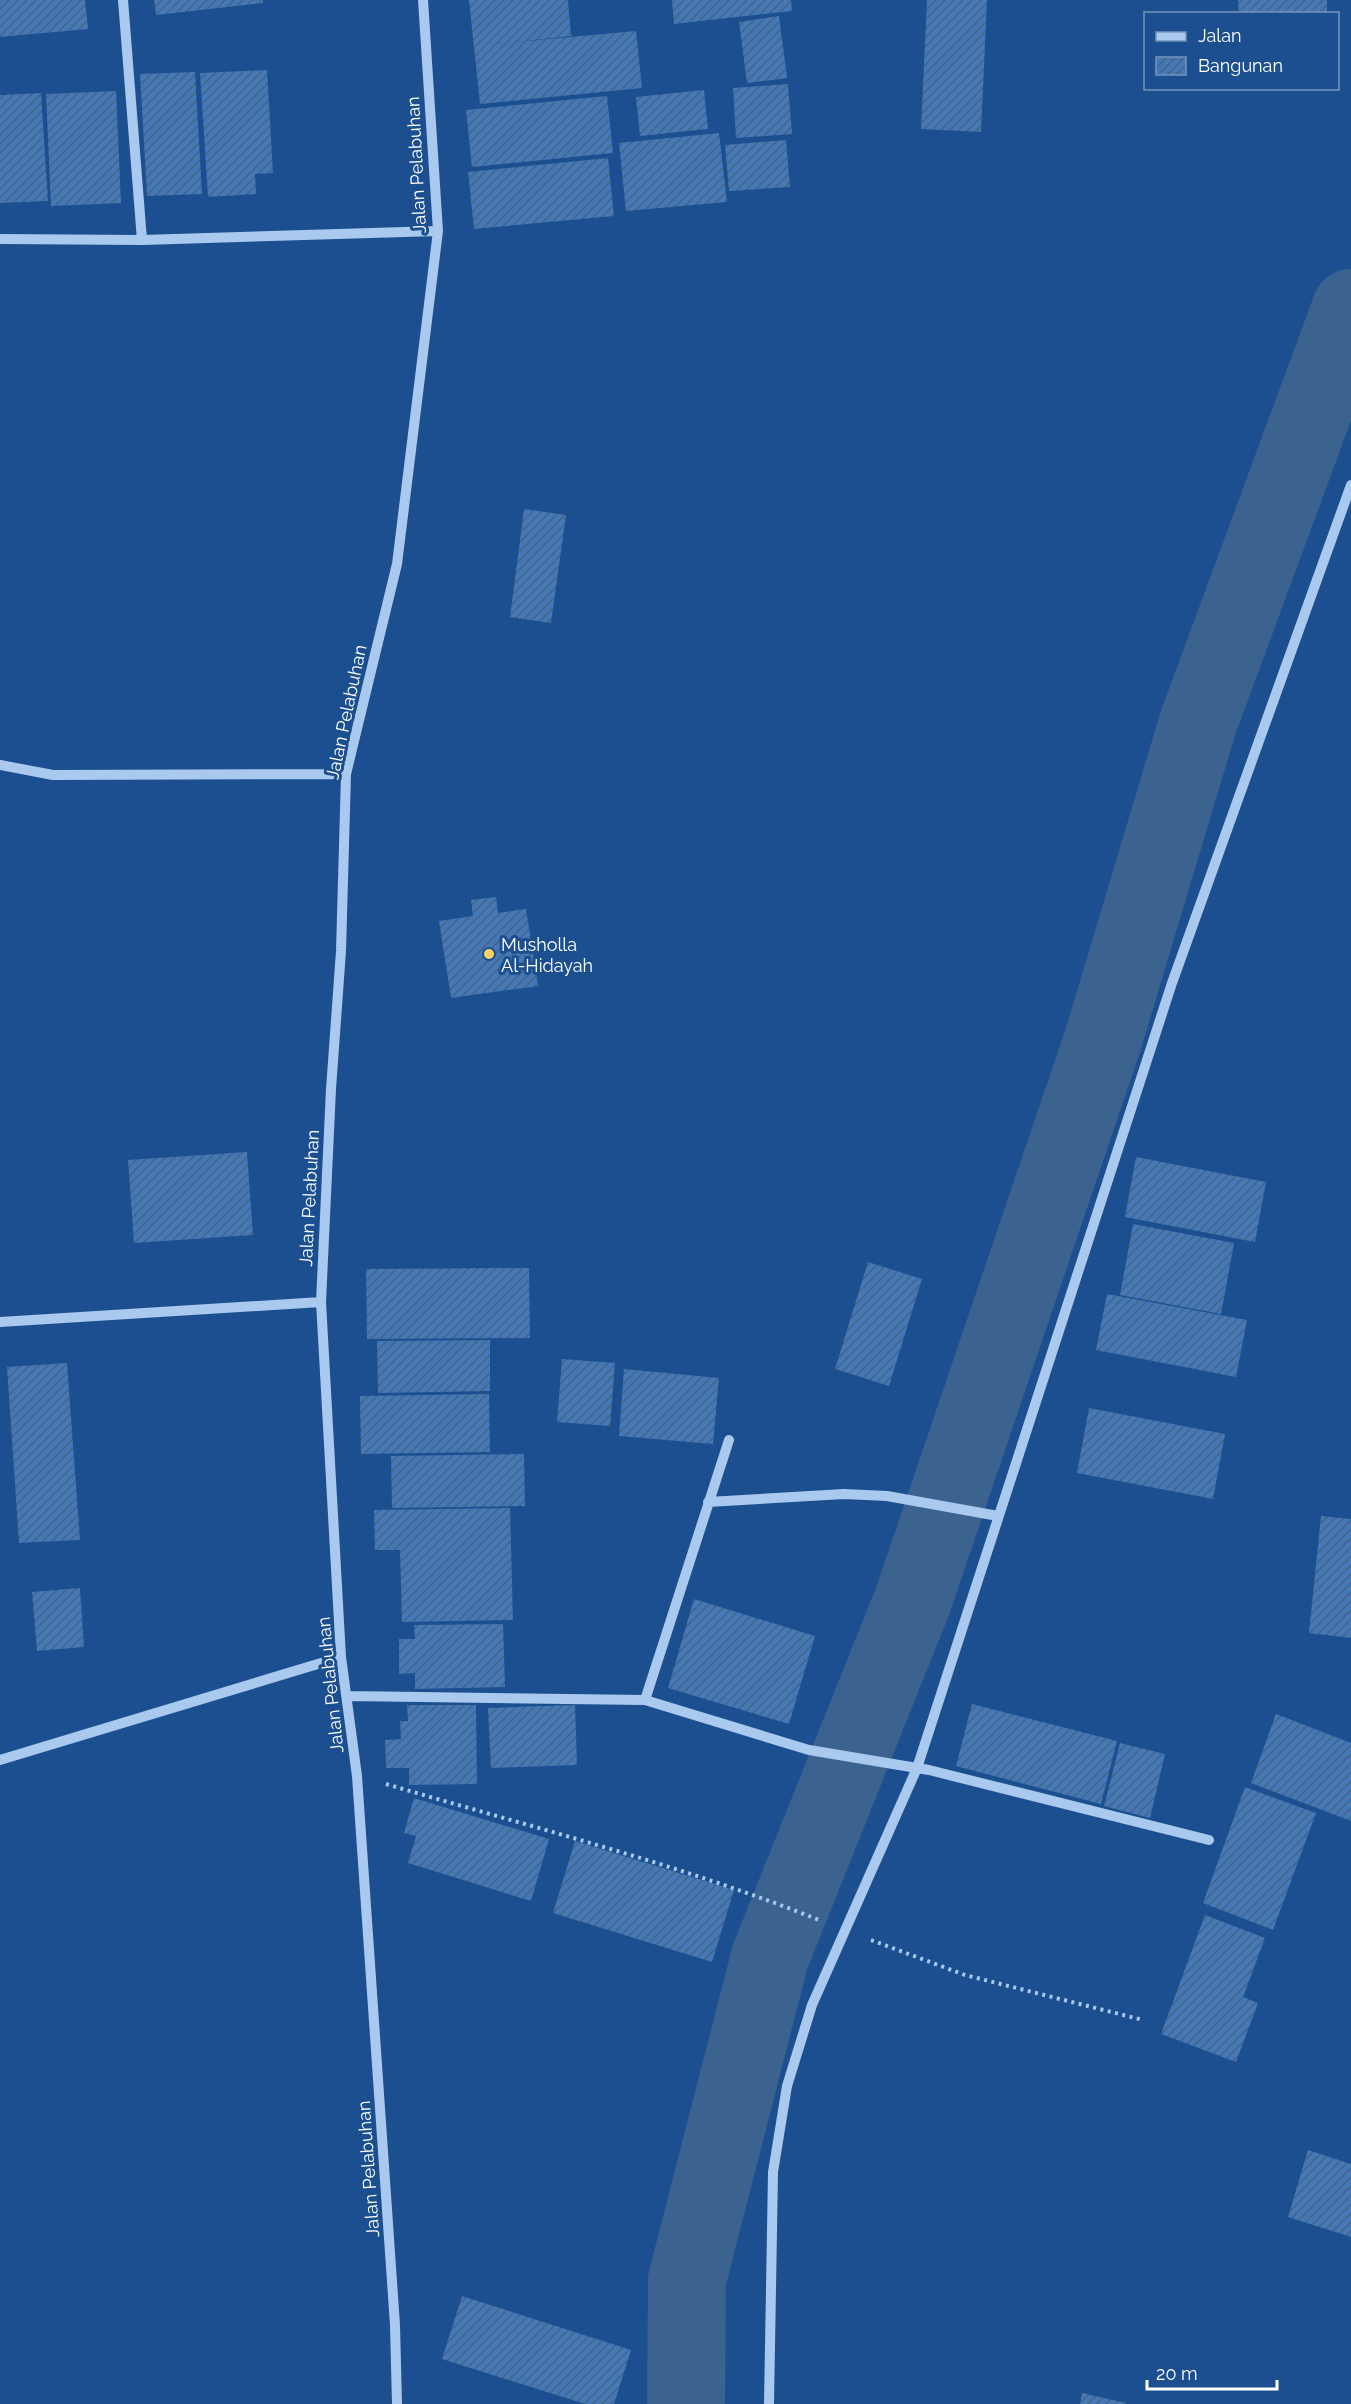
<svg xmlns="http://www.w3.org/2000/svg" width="1351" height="2404" viewBox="0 0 1351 2404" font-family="Raleway,sans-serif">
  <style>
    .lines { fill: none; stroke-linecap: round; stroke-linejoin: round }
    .river { stroke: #3c6290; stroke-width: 78 }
    .building { fill: url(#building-hatch) }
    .path { stroke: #a9c9ee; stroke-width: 4; stroke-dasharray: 3 4.5; stroke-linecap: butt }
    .minor { stroke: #a9c9ee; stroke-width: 10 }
    .poi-dot { fill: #ffd166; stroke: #1b4f8f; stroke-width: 2 }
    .labels { text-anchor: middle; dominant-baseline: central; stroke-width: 6; stroke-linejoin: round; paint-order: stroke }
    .street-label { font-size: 18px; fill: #fff; stroke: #1b4f8f }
    .poi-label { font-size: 18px; fill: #fff; stroke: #1b4f8f; text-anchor: start }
  </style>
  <defs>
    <pattern id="building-hatch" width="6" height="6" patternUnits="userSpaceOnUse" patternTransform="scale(1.5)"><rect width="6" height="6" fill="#4478b7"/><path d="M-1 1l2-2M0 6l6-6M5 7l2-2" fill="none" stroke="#486282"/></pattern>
  </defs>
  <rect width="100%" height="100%" fill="#1b4f8f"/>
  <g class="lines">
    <path class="river" d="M 686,2404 L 687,2280 L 770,1957 L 913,1600 L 1103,1040 L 1198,723 L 1351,308"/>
  </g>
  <path class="building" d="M 0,0 L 85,0 L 88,29 L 0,37 Z
    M 154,0 L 263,0 L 263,3 L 156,15 Z
    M 469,0 L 568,0 L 571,36 L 495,44 L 636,31 L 642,88 L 480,104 Z
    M 672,0 L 791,0 L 792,11 L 674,24 Z
    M 927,0 L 987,0 L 981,132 L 921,129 Z
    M 1238,0 L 1327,0 L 1327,14 L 1239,14 Z
    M 779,16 L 787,78 L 747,83 L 739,22 Z
    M 267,70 L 273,173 L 255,174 L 256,194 L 208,197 L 200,73 Z
    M 195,72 L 202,194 L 147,196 L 140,74 Z
    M 788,84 L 792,134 L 736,138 L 733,88 Z
    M 704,90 L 708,129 L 640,136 L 636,97 Z
    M 116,91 L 121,203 L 51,206 L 46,94 Z
    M 41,93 L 48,201 L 0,203 L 0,95 Z
    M 607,96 L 613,153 L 472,167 L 466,110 Z
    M 719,133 L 727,202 L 626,211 L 619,143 Z
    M 786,140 L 790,187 L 729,191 L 725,145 Z
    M 608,158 L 614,216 L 474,229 L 468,172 Z
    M 524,509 L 566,515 L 551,623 L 510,617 Z
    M 496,897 L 498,913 L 526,909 L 538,986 L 451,998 L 439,921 L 473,916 L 471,900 Z
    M 247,1152 L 253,1235 L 134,1243 L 128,1160 Z
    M 1136,1157 L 1266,1182 L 1255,1242 L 1125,1217 Z
    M 1133,1224 L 1234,1243 L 1221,1314 L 1120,1295 Z
    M 868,1262 L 922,1279 L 889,1386 L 835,1369 Z
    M 529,1268 L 530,1338 L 367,1339 L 366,1269 Z
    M 1107,1294 L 1247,1320 L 1236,1377 L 1096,1350 Z
    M 490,1340 L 490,1391 L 378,1393 L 377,1341 Z
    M 562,1359 L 615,1363 L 610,1426 L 557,1422 Z
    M 67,1363 L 80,1540 L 19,1543 L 7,1367 Z
    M 624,1369 L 719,1378 L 713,1444 L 619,1436 Z
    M 489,1394 L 490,1452 L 361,1454 L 360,1396 Z
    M 1089,1408 L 1225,1434 L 1213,1499 L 1077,1473 Z
    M 524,1454 L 525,1506 L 392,1508 L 391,1456 Z
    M 510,1508 L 513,1620 L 402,1622 L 400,1550 L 375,1550 L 374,1510 Z
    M 1321,1516 L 1351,1519 L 1351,1638 L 1309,1633 Z
    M 80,1588 L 84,1647 L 37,1651 L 32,1592 Z
    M 694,1599 L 815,1636 L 789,1724 L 668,1688 Z
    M 503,1624 L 505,1687 L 415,1689 L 415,1673 L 399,1674 L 399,1639 L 415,1639 L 414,1625 Z
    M 972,1704 L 1117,1741 L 1101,1804 L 956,1766 Z
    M 407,1705 L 476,1705 L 477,1784 L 409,1785 L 409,1768 L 386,1768 L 385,1740 L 401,1739 L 400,1721 L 408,1721 Z
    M 575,1705 L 577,1765 L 491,1768 L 488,1708 Z
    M 1276,1714 L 1351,1743 L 1351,1821 L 1251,1783 Z
    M 1120,1743 L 1165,1754 L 1150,1818 L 1104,1806 Z
    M 1245,1787 L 1316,1813 L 1273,1930 L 1203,1903 Z
    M 414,1798 L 549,1839 L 531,1901 L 408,1863 L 416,1836 L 404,1833 Z
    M 575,1841 L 734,1890 L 712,1962 L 553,1913 Z
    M 1205,1915 L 1265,1938 L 1243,1997 L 1258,2003 L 1236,2062 L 1161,2034 Z
    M 1308,2150 L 1351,2164 L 1351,2237 L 1288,2217 Z
    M 462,2296 L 631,2350 L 614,2404 L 585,2404 L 442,2359 Z
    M 1082,2393 L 1126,2403 L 1126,2404 L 1080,2404 Z"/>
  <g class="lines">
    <path class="path" d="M 386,1784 C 531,1827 679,1864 819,1920
      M 871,1940 L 965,1975 L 1143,2020"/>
    <path class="minor" d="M 123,0 L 142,240
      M 0,239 L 142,240 L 438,231
      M 0,765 L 53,775 L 346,774
      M 0,1322 L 321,1302
      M 708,1502 L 844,1494 L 887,1496 L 998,1516
      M 347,1696 L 645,1700 L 809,1750 L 929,1770 L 1209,1840
      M 645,1700 L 729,1440
      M 0,1760 L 341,1657
      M 397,2404 L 395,2325 L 357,1776 L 341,1657 L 321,1302 L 331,1089 L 341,951 L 346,774 L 397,564 L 438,231 L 423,0
      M 769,2404 L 773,2172 L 787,2086 L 812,2005 L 917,1768 L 1172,983 L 1351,485"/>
  </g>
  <circle class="poi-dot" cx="489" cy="954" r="6"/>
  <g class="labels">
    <g class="street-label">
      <text transform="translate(416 165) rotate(-93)">Jalan Pelabuhan</text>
      <text transform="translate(346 712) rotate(-78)">Jalan Pelabuhan</text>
      <text transform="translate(309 1198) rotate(-87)">Jalan Pelabuhan</text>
      <text transform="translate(330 1685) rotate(-96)">Jalan Pelabuhan</text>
      <text transform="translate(368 2169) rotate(-94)">Jalan Pelabuhan</text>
    </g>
    <g class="poi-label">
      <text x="501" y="944">Musholla<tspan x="501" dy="21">Al-Hidayah</tspan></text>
    </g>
  </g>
  <rect x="1144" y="12" width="195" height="78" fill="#1b4f8f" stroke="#7695bc" stroke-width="1.5"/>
  <rect x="1156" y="32" width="30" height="9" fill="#a9c9ee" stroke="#7695bc" stroke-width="1.5"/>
  <text x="1198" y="42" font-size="18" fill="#ffffff">Jalan</text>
  <rect x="1156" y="57" width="30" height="18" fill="url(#building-hatch)" stroke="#7695bc" stroke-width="1.5"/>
  <text x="1198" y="72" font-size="18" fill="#ffffff">Bangunan</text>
  <path d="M1147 2380v9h130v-9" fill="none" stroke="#ffffff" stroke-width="3"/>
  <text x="1156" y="2380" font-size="18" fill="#ffffff" stroke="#1b4f8f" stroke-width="4.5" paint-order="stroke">20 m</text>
</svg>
